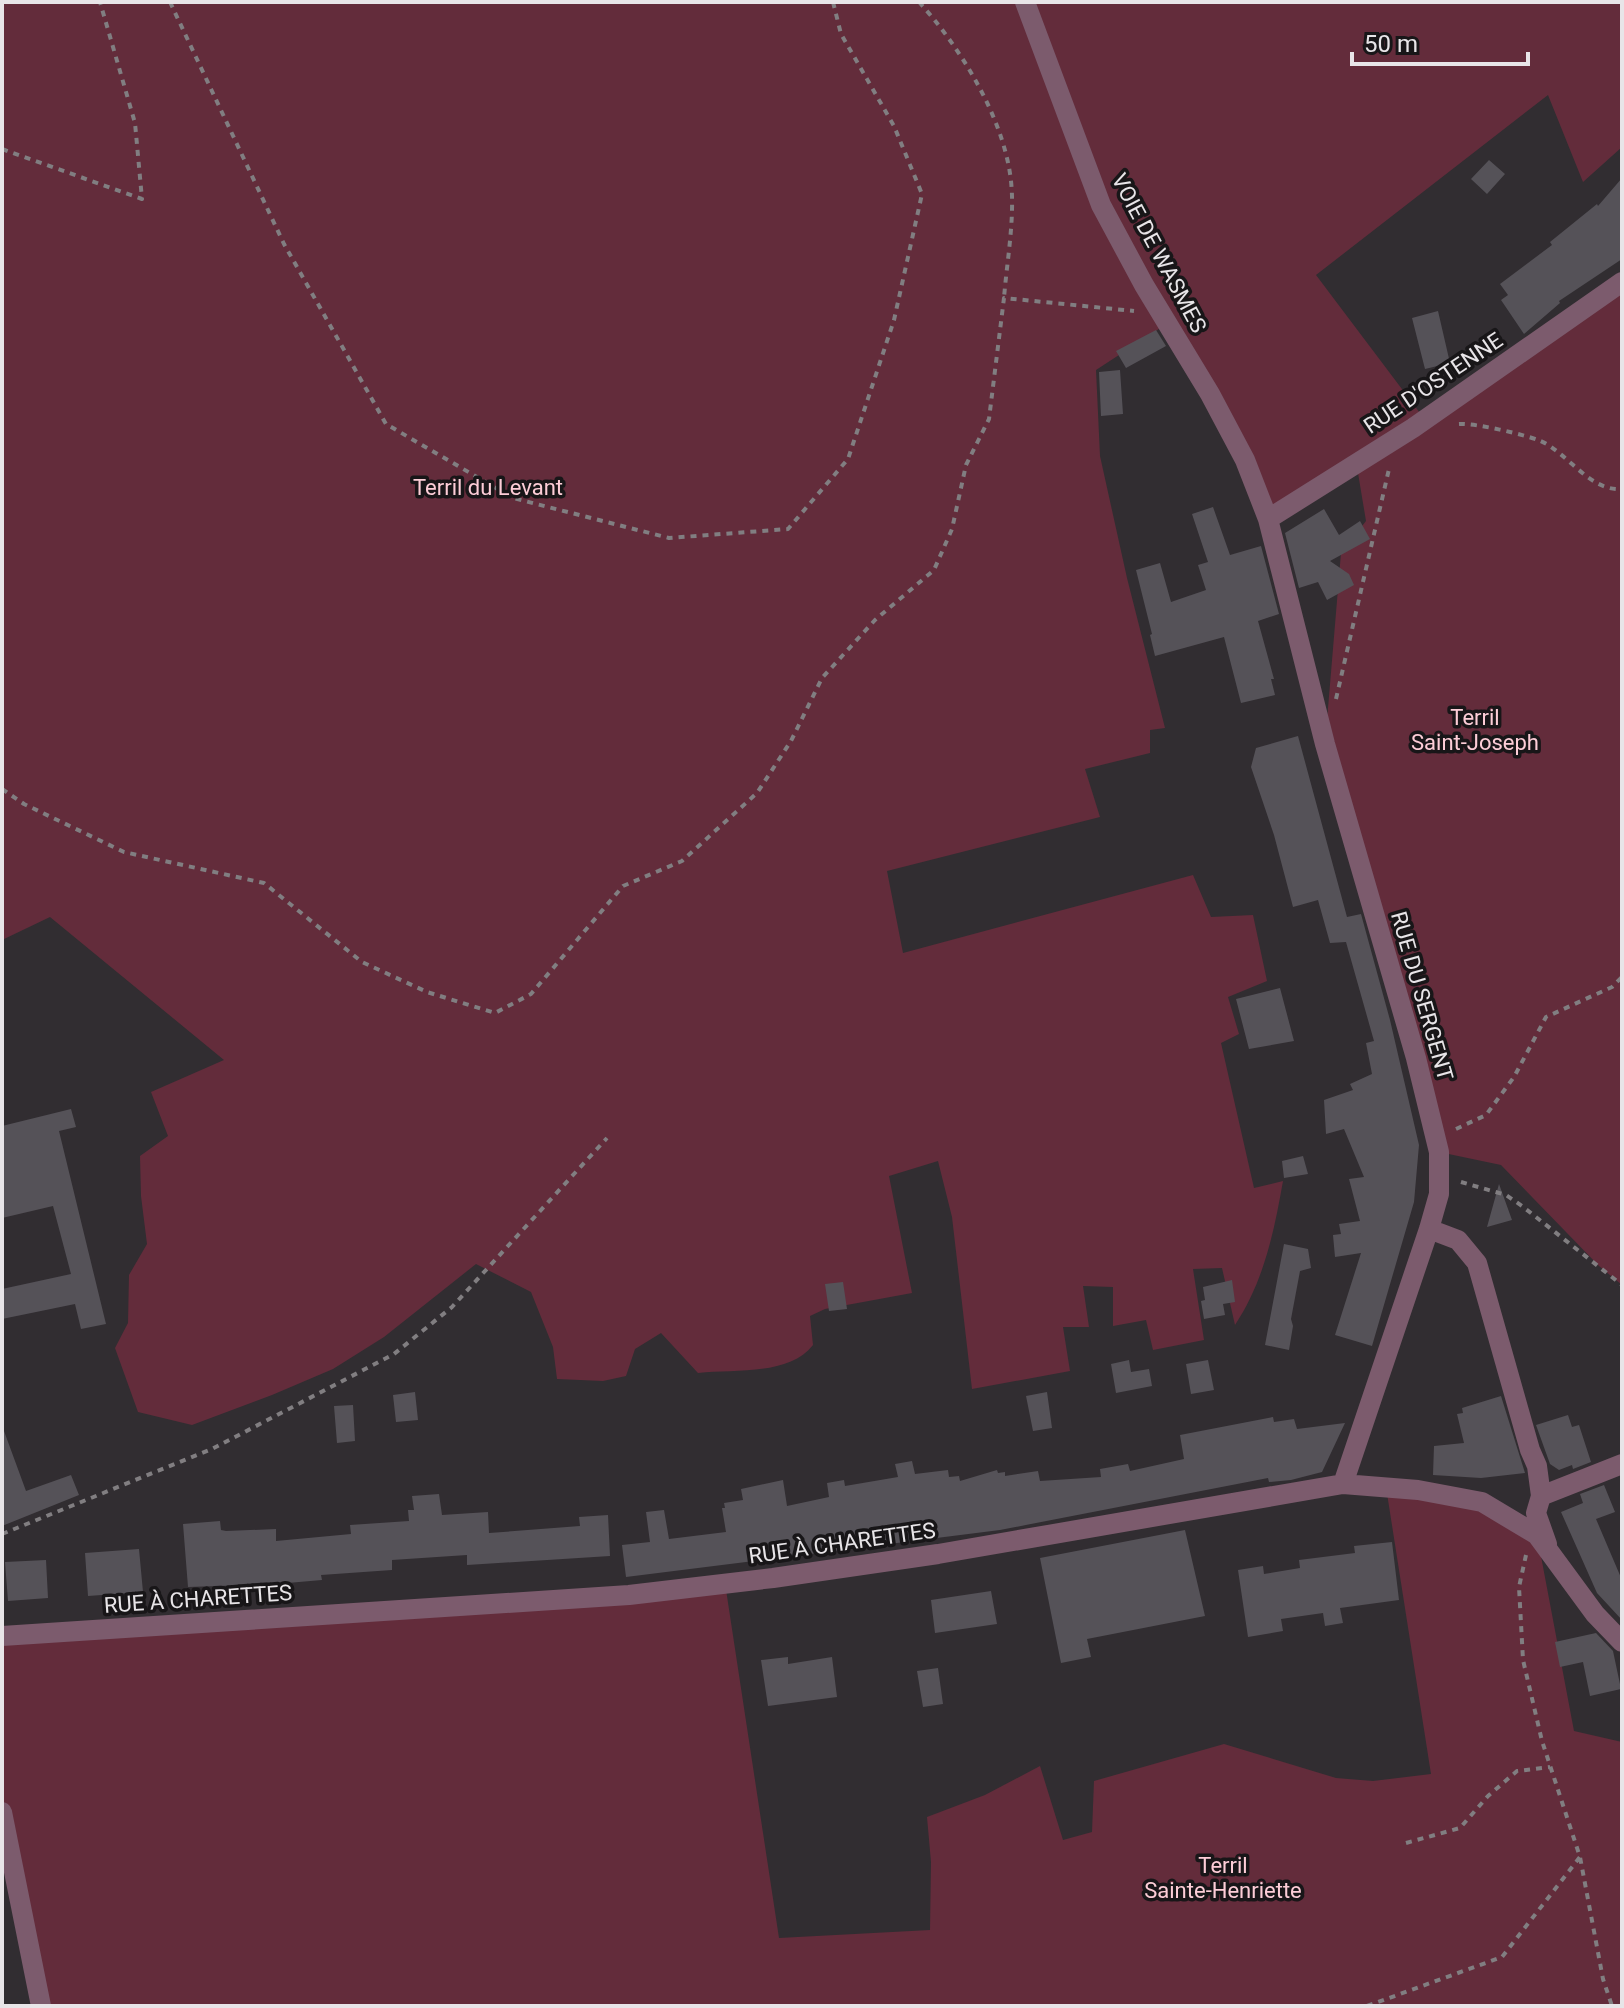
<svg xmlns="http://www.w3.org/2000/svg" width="1624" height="2008" viewBox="0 0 1624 2008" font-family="Roboto,sans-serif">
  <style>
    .green { fill: #632c3b }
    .building { fill: #555258 }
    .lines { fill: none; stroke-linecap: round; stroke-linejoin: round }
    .path { stroke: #817e81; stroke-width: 4; stroke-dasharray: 6 6; stroke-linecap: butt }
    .minor { stroke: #7c5b6d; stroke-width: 20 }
    .tertiary { stroke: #7c5b6d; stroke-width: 20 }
    .labels { text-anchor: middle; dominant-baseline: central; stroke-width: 7; stroke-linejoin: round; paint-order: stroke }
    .street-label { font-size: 22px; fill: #e8e5e8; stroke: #181618 }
    .park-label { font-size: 22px; fill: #fdcdd7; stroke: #181618 }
  </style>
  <rect width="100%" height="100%" fill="#312d31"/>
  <path class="green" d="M 2,2 L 1622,2 L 1622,147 L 1583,182 L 1548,95 L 1316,275 L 1426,421 L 1622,282 L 1622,1285 L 1599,1266 L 1501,1165 L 1439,1152 L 1325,744 L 1341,553 L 1366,521 L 1358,473 L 1268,519 L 1168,323 L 1096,370 L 1100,456 L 1127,578 L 1165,728 L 1150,730 L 1150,753 L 1085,769 L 1100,817 L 887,871 L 903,953 L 1193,875 L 1211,917 L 1253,915 L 1267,981 L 1228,997 L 1239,1034 L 1221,1043 L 1254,1188 L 1283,1181 C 1274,1232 1264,1281 1235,1325 L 1222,1268 L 1193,1269 L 1204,1340 L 1153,1350 L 1146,1320 L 1113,1326 L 1113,1287 L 1083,1286 L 1089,1327 L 1063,1327 L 1070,1371 L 972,1389 L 952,1217 L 938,1161 L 889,1176 L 912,1293 L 825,1309 L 810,1316 L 813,1345 C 789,1376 734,1369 698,1373 L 661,1333 L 635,1349 L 626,1376 L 603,1381 L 557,1379 L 553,1347 L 531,1292 L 476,1264 L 384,1337 L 333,1369 L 272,1395 L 192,1425 L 138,1412 L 115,1348 L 128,1323 L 129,1275 L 147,1244 L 141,1196 L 140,1156 L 168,1136 L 151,1092 L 224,1060 L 50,917 L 2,940 Z
    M 1386,1487 L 1482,1502 L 1537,1535 L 1574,1731 L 1622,1742 L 1622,2006 L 41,2006 L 2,1812 L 2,1636 L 725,1583 L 779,1938 L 930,1930 L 931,1862 L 927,1817 L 985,1795 L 1040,1766 L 1063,1840 L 1092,1832 L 1094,1781 L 1224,1744 L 1336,1778 L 1373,1781 L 1431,1774 Z"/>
  <path class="building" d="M 1489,160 L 1505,174 L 1487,194 L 1471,179 Z
    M 1622,178 L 1622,259 L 1559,301 L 1560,303 L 1524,334 L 1501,300 L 1508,295 L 1500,284 L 1552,245 L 1550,242 L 1597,204 L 1598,206 Z
    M 1438,311 L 1450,363 L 1425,369 L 1412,318 Z
    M 1156,330 L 1166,346 L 1126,368 L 1116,351 Z
    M 1120,370 L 1123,414 L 1101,416 L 1099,372 Z
    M 1213,507 L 1230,555 L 1261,546 L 1279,614 L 1258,621 L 1274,679 L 1271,679 L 1275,695 L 1241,703 L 1224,637 L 1155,656 L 1150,635 L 1152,634 L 1136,570 L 1160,563 L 1171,602 L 1206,590 L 1198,565 L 1208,562 L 1192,514 Z
    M 1324,509 L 1339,535 L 1360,521 L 1370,539 L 1330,561 L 1349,574 L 1354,585 L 1327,600 L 1318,582 L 1299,588 L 1285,533 Z
    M 1298,736 L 1347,917 L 1361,914 L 1390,1020 L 1419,1145 L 1414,1202 L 1372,1346 L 1335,1335 L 1361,1253 L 1335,1257 L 1333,1235 L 1341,1234 L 1339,1224 L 1360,1221 L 1349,1179 L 1364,1177 L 1344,1129 L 1326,1134 L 1324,1100 L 1353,1090 L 1350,1084 L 1372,1074 L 1366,1043 L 1374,1041 L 1346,942 L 1330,943 L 1318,900 L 1293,907 L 1274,835 L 1251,767 L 1256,748 Z
    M 1280,988 L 1294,1041 L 1249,1049 L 1236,999 Z
    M 71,1109 L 76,1127 L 59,1131 L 106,1324 L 81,1329 L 75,1304 L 2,1319 L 2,1289 L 71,1274 L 53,1206 L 2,1218 L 2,1126 Z
    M 1303,1156 L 1308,1174 L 1284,1178 L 1282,1161 Z
    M 1499,1184 L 1512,1220 L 1487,1227 Z
    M 1284,1244 L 1308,1249 L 1311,1268 L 1300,1271 L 1291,1319 L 1293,1326 L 1289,1350 L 1265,1345 Z
    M 1232,1280 L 1235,1302 L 1223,1304 L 1225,1315 L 1204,1319 L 1201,1301 L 1205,1300 L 1203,1287 Z
    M 843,1282 L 847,1309 L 829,1311 L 825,1284 Z
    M 1129,1360 L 1131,1372 L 1149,1369 L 1152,1386 L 1116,1393 L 1111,1364 Z
    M 1208,1360 L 1214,1390 L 1191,1394 L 1186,1364 Z
    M 415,1392 L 418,1420 L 396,1422 L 393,1395 Z
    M 1047,1392 L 1052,1428 L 1033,1431 L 1026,1396 Z
    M 1501,1396 L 1525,1473 L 1481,1478 L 1433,1475 L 1434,1446 L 1464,1443 L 1457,1414 L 1463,1413 L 1462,1408 Z
    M 353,1405 L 355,1441 L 337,1443 L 334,1406 Z
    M 1568,1415 L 1572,1427 L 1579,1425 L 1591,1462 L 1573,1469 L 1572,1465 L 1559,1470 L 1550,1464 L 1536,1425 Z
    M 1273,1417 L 1274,1422 L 1294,1419 L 1297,1429 L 1345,1423 L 1322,1472 L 1291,1480 L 1269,1482 L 1268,1478 L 1000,1530 L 626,1577 L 622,1545 L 650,1542 L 646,1512 L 664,1510 L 669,1539 L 726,1532 L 722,1508 L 725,1508 L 724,1503 L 743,1500 L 741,1489 L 783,1480 L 787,1506 L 829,1497 L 827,1483 L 844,1480 L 845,1486 L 898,1477 L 895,1464 L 912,1461 L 915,1474 L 948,1470 L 949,1477 L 959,1476 L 960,1481 L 997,1470 L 998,1473 L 1005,1472 L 1005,1476 L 1038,1471 L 1040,1481 L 1101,1477 L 1100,1469 L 1128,1464 L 1130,1471 L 1184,1459 L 1180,1435 Z
    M 4,1431 L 26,1491 L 71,1475 L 79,1495 L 2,1526 L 2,1432 Z
    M 1604,1485 L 1615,1512 L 1596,1519 L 1622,1580 L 1622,1620 L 1597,1593 L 1561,1512 L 1583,1503 L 1580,1494 Z
    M 439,1494 L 442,1515 L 488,1512 L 489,1533 L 580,1526 L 579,1517 L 608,1515 L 610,1556 L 467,1565 L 467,1555 L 392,1560 L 392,1570 L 321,1575 L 322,1580 L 276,1584 L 188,1587 L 183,1524 L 220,1521 L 221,1530 L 226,1531 L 276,1529 L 276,1541 L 351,1534 L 350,1525 L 409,1521 L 408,1510 L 414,1510 L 412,1496 Z
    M 1185,1530 L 1205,1616 L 1087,1639 L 1091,1657 L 1061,1663 L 1040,1558 Z
    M 1392,1542 L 1399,1600 L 1340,1608 L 1343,1623 L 1325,1626 L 1323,1613 L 1281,1619 L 1283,1631 L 1248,1637 L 1238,1570 L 1263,1566 L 1264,1574 L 1300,1568 L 1299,1560 L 1355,1553 L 1354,1546 Z
    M 139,1549 L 143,1592 L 88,1596 L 85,1553 Z
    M 46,1560 L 48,1598 L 8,1601 L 5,1562 Z
    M 991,1591 L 997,1624 L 935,1633 L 931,1600 Z
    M 1596,1633 L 1613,1651 L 1621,1689 L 1590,1696 L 1583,1662 L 1560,1667 L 1555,1642 Z
    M 788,1657 L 788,1664 L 832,1657 L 837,1697 L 768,1706 L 761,1660 Z
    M 938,1668 L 943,1704 L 923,1707 L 917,1671 Z"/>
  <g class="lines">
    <path class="path" d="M 170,2 L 284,244 L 386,424 L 513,498 L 669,538 L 788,529 L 848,459 L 894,320 L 922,194 L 894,126 L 841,34 L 833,2
      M 919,2 C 961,48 1004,118 1011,181 C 1015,219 1007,260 1004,298
      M 2,149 L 142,199 L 135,123 L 100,2
      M 1459,424 C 1475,423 1522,434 1538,440 C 1566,450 1589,492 1622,489
      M 1336,699 L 1389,469
      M 2,789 L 24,804 L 124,852 L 264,883 L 362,962 L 427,992 L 495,1013 L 531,994 L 623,886 L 682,861 L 757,793 L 791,741 L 822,678 L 875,620 L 934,570 L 952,529 L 966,465 L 989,419 L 1004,298 L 1134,311
      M 1456,1129 L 1486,1115 L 1514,1077 L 1546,1017 L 1612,987 L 1622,977
      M 1461,1182 L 1506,1195 L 1522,1206 L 1622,1285
      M 2,1534 L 212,1449 L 394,1354 L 452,1307 L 607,1138
      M 1526,1555 L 1519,1587 L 1523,1660 L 1542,1741 L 1580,1857 L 1603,1979 L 1612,2006
      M 1406,1843 L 1460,1828 L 1488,1796 L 1517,1771 L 1550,1767
      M 1367,2006 L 1502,1957 L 1580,1857"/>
    <path class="minor" d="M 1025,2 L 1101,205 L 1144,285 L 1210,394 L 1245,460 L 1268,519 L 1325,744 L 1416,1058 L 1439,1152 L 1439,1194 L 1429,1229 L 1343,1484
      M 1268,519 L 1413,428 L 1622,282
      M 1429,1229 L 1458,1240 L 1477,1263 L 1530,1450 L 1537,1466 L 1541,1496 L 1536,1513 L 1547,1544
      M 1541,1496 L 1622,1464
      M 2,1636 L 629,1595 L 773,1578 L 938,1554 L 1343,1484 L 1418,1490 L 1482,1502 L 1537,1535 L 1595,1614 L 1622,1642"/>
    <path class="tertiary" d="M 2,1812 L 41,2006"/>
  </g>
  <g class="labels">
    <g class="street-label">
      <text transform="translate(1159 253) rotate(62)">VOIE DE WASMES</text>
      <text transform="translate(1433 383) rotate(-34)">RUE D'OSTENNE</text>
      <text transform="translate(1422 996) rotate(74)">RUE DU SERGENT</text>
      <text transform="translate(842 1543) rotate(-8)">RUE À CHARETTES</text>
      <text transform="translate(198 1599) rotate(-4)">RUE À CHARETTES</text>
    </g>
    <g class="park-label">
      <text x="488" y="487">Terril du Levant</text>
      <text x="1475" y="717">Terril<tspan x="1475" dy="25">Saint-Joseph</tspan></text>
      <text x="1223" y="1865">Terril<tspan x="1223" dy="25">Sainte-Henriette</tspan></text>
    </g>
  </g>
  <rect width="1624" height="2008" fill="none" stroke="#e8e5e8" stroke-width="8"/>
  <path d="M1352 52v12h176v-12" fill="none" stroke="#e8e5e8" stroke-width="4"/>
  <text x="1364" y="52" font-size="24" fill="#e8e5e8" stroke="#181618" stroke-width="6" paint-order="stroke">50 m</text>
</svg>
